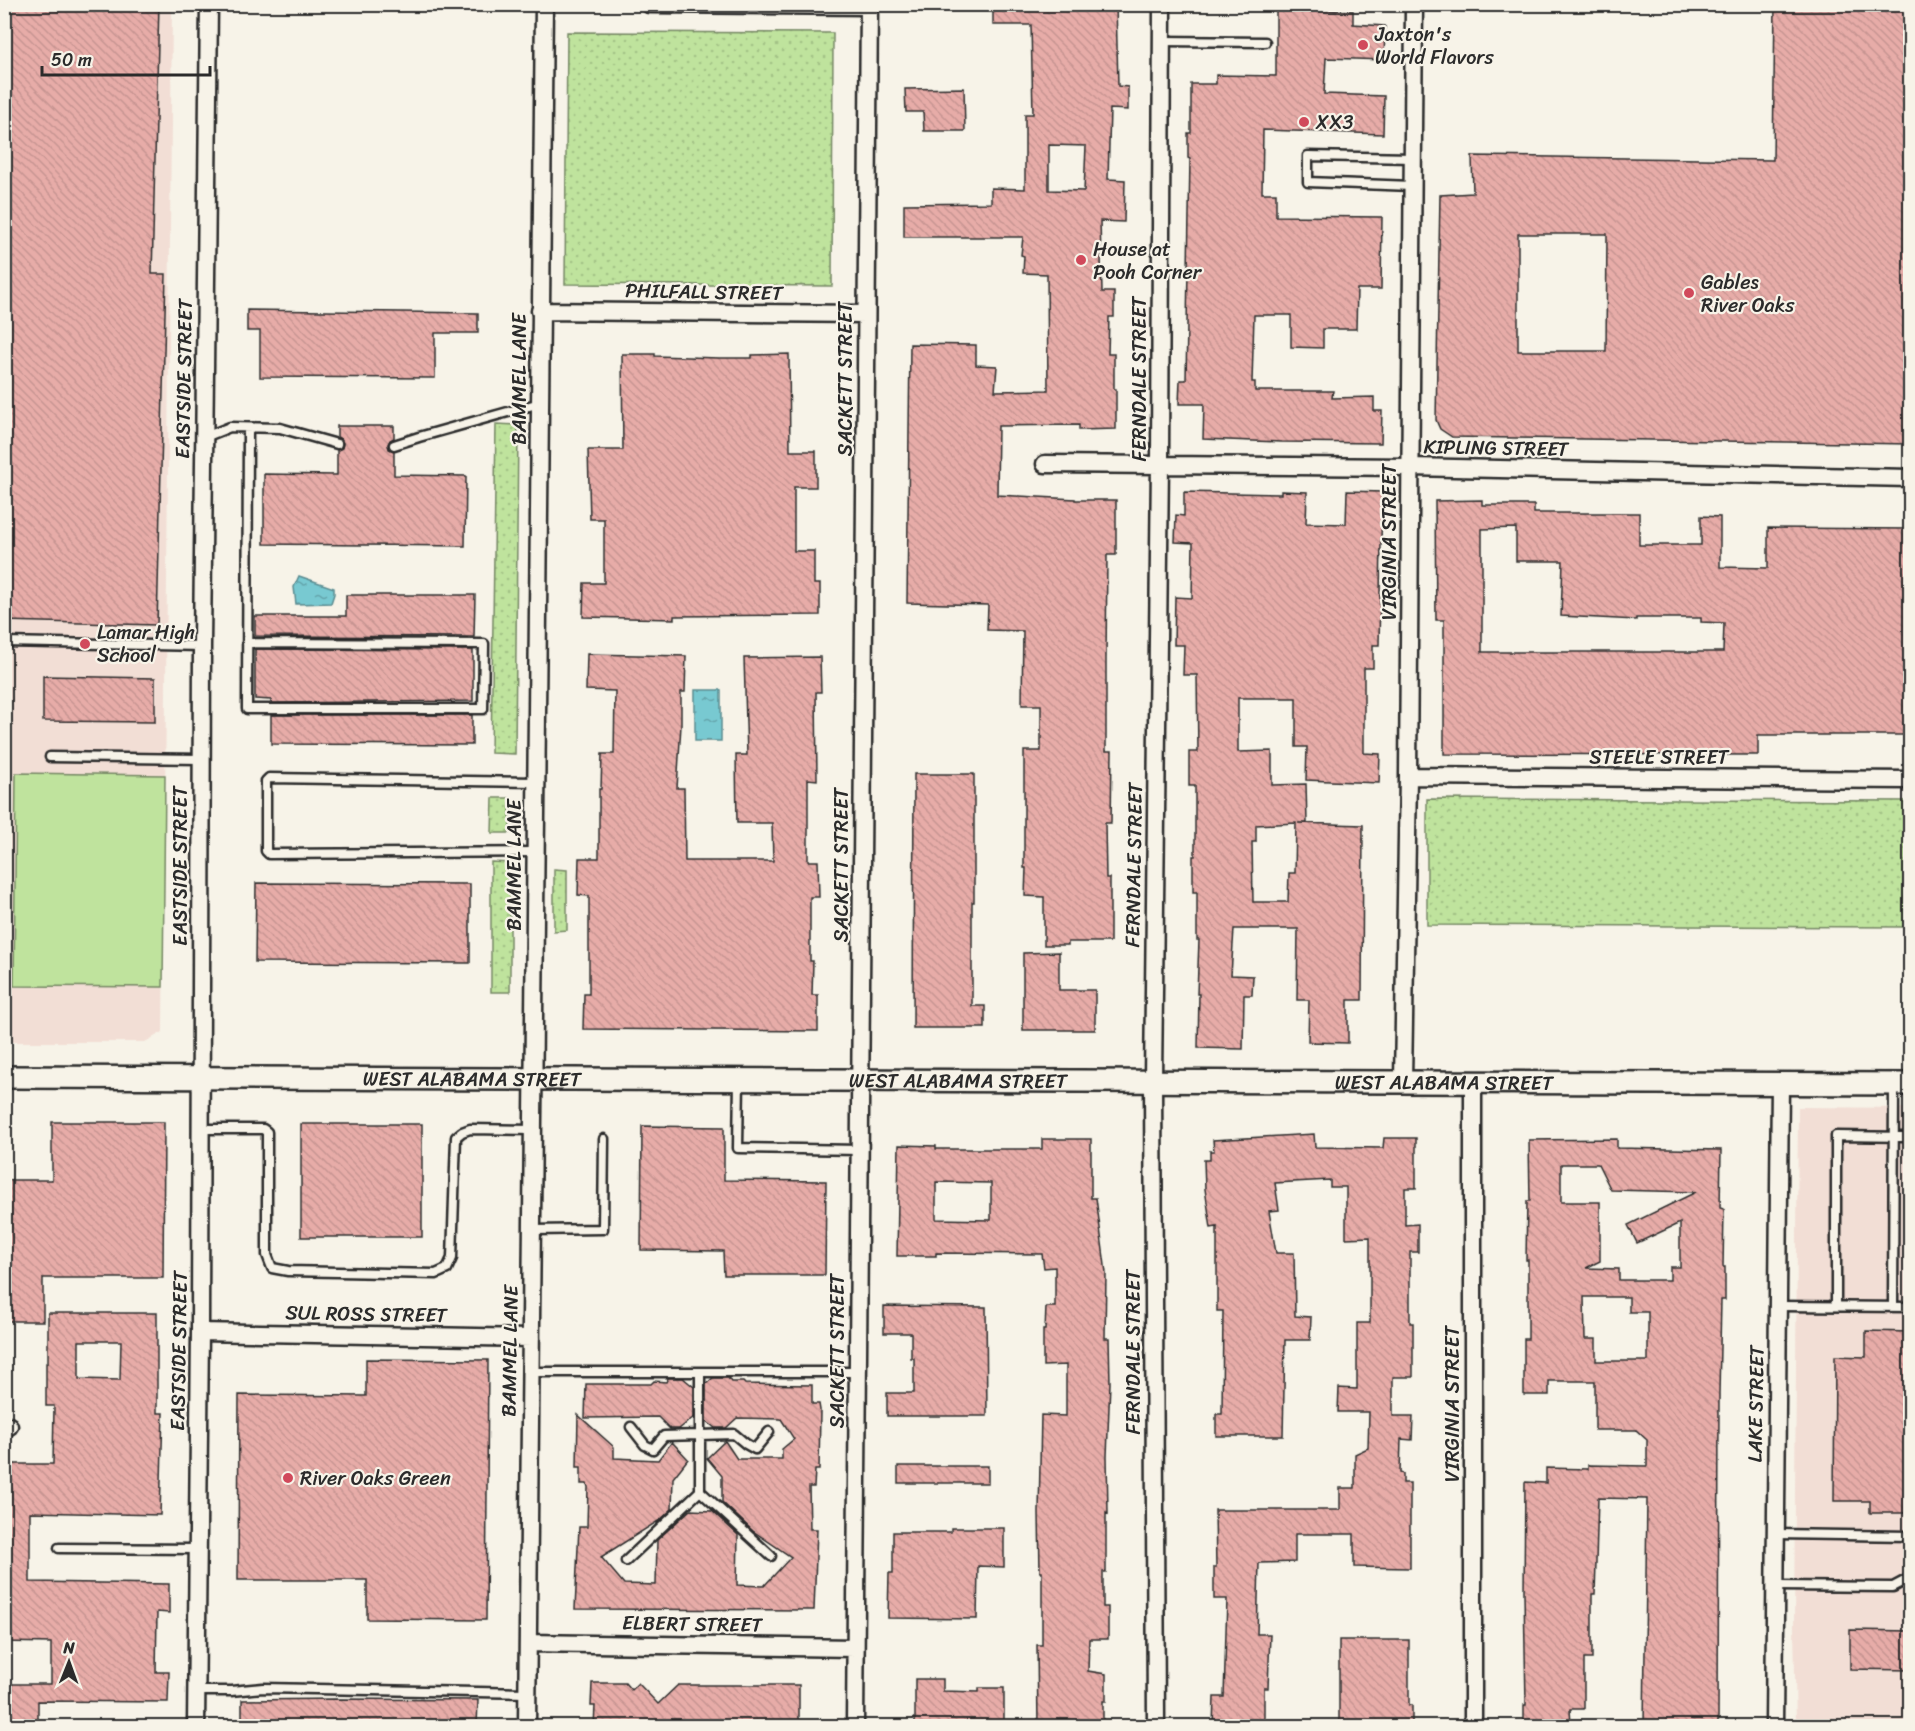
<svg xmlns="http://www.w3.org/2000/svg" width="1915" height="1731" viewBox="0 0 1915 1731" font-family="Sriracha,sans-serif">
  <style>
    .built { fill: #f2ded5 }
    .grass { fill: url(#grass-dots); stroke: #758764; stroke-width: 1.5 }
    .park { fill: #bfe39d; stroke: #758764; stroke-width: 1.5 }
    .water { fill: url(#water-ripples); stroke: #598a8f; stroke-width: 1.5 }
    .building { fill: url(#building-back-hatch); stroke: #2b2b2b; stroke-width: 1.5; fill-rule: evenodd }
    .lines { fill: none; stroke-linecap: round; stroke-linejoin: round }
    .service-casing { stroke: #2b2b2b; stroke-width: 13 }
    .minor-casing { stroke: #2b2b2b; stroke-width: 21 }
    .tertiary-casing { stroke: #2b2b2b; stroke-width: 26 }
    .service { stroke: #f7f3e8; stroke-width: 8 }
    .minor { stroke: #f7f3e8; stroke-width: 16 }
    .tertiary { stroke: #f7f3e8; stroke-width: 21 }
    .poi-dot { fill: #d1495b; stroke: #f7f3e8; stroke-width: 2 }
    .labels { text-anchor: middle; dominant-baseline: central; stroke-width: 4.5; stroke-linejoin: round; paint-order: stroke }
    .poi-label { font-size: 20px; fill: #2b2b2b; stroke: #f7f3e8; text-anchor: start }
    .street-label { font-size: 20px; fill: #2b2b2b; stroke: #f7f3e8 }
  </style>
  <defs>
    <pattern id="grass-dots" width="8" height="8" patternUnits="userSpaceOnUse" patternTransform="scale(1.5)"><rect width="8" height="8" fill="#bfe39d"/><path d="M2 2h.1M6 6h.1" fill="none" stroke="#a4c387" stroke-width="1.8" stroke-linecap="round"/></pattern>
    <pattern id="water-ripples" width="26" height="14" patternUnits="userSpaceOnUse" patternTransform="scale(1.5)"><rect width="26" height="14" fill="#78c9d1"/><path d="M2 4q2-2 4 0t4 0M15 11q2-2 4 0t4 0" fill="none" stroke="#63a3aa"/></pattern>
    <pattern id="building-back-hatch" width="6" height="6" patternUnits="userSpaceOnUse" patternTransform="scale(1.5)"><rect width="6" height="6" fill="#e7aca8"/><path d="M-1 5l2 2M0 0l6 6M5-1l2 2" fill="none" stroke="#c69491"/></pattern>
  </defs>
  <rect width="100%" height="100%" fill="#f7f3e8"/>
  <filter id="ink" filterUnits="userSpaceOnUse"><feTurbulence type="fractalNoise" baseFrequency=".0167" numOctaves="2"/><feDisplacementMap in="SourceGraphic" scale="12" xChannelSelector="R" yChannelSelector="G"/><feConvolveMatrix kernelMatrix="1 2 1 2 8 2 1 2 1" color-interpolation-filters="sRGB"/></filter>
  <g filter="url(#ink)">
    <path class="built" d="M 5,5 L 172,5 L 163,1032 L 145,1042 L 5,1042 Z
      M 1798,1107 L 1910,1108 L 1910,1726 L 1796,1726 L 1794,1626 Z"/>
    <path class="grass" d="M 567,32 L 833,33 L 832,286 L 565,284 Z
      M 496,424 L 518,425 L 515,754 L 491,753 Z
      M 493,798 L 510,798 L 510,833 L 492,833 Z
      M 1427,799 L 1910,801 L 1910,927 L 1427,925 Z
      M 491,862 L 510,863 L 510,992 L 491,992 Z
      M 554,869 L 567,870 L 567,930 L 554,931 Z"/>
    <path class="park" d="M 16,773 L 165,775 L 163,987 L 14,986 Z"/>
    <path class="water" d="M 299,576 L 334,588 L 334,594 L 331,603 L 296,604 L 294,587 Z
      M 695,690 L 721,690 L 721,741 L 695,741 Z"/>
    <path class="building" d="M 4,4 L 159,4 L 152,274 L 166,274 L 157,625 L 4,621 Z
      M 993,4 L 1116,4 L 1118,86 L 1128,87 L 1128,110 L 1110,109 L 1108,179 L 1125,180 L 1124,222 L 1100,221 L 1102,292 L 1114,292 L 1114,317 L 1109,317 L 1108,354 L 1114,354 L 1114,389 L 1116,389 L 1116,429 L 1079,430 L 1079,425 L 998,426 L 997,495 L 1075,499 L 1075,500 L 1116,500 L 1116,555 L 1107,555 L 1106,658 L 1106,751 L 1112,751 L 1111,823 L 1105,823 L 1106,878 L 1110,878 L 1110,942 L 1068,942 L 1068,945 L 1044,945 L 1044,897 L 1025,896 L 1026,868 L 1024,868 L 1024,751 L 1041,751 L 1041,705 L 1022,705 L 1023,631 L 987,630 L 988,605 L 907,603 L 910,344 L 976,345 L 976,365 L 997,366 L 995,391 L 1048,390 L 1047,274 L 1023,273 L 1024,256 L 1021,255 L 1023,237 L 904,237 L 904,204 L 991,203 L 991,188 L 1025,189 L 1025,114 L 1033,114 L 1031,25 L 993,25 ZM 1049,145 L 1086,146 L 1084,191 L 1049,190 Z
      M 1276,4 L 1296,4 L 1296,9 L 1353,11 L 1353,24 L 1385,26 L 1384,60 L 1326,58 L 1324,94 L 1384,96 L 1383,134 L 1263,130 L 1262,193 L 1276,193 L 1276,216 L 1382,217 L 1381,289 L 1357,289 L 1356,329 L 1323,329 L 1323,348 L 1291,347 L 1291,315 L 1254,315 L 1252,382 L 1255,382 L 1255,391 L 1333,391 L 1332,398 L 1374,397 L 1374,411 L 1382,411 L 1381,443 L 1282,442 L 1203,439 L 1204,404 L 1179,404 L 1180,380 L 1186,380 L 1190,159 L 1188,158 L 1188,133 L 1191,133 L 1191,84 L 1216,84 L 1216,75 L 1276,76 Z
      M 1775,4 L 1911,4 L 1911,444 L 1452,437 L 1440,429 L 1436,420 L 1440,195 L 1473,193 L 1472,156 L 1773,160 ZM 1518,234 L 1607,234 L 1606,351 L 1518,351 Z
      M 964,88 L 965,131 L 924,131 L 923,112 L 906,112 L 905,89 Z
      M 247,310 L 478,313 L 478,333 L 435,333 L 435,378 L 260,377 L 260,331 L 247,331 Z
      M 622,354 L 655,354 L 655,356 L 719,358 L 752,358 L 752,355 L 789,354 L 790,451 L 816,451 L 816,487 L 794,487 L 794,551 L 814,551 L 814,584 L 820,584 L 820,615 L 674,616 L 674,619 L 583,617 L 584,583 L 604,583 L 604,519 L 590,519 L 588,450 L 623,450 Z
      M 337,426 L 394,426 L 394,438 L 390,440 L 388,444 L 389,449 L 394,451 L 394,475 L 466,476 L 465,546 L 264,544 L 264,474 L 337,475 L 337,450 L 342,448 L 343,443 L 341,439 L 337,437 Z
      M 1281,491 L 1307,492 L 1306,523 L 1346,524 L 1347,491 L 1382,492 L 1379,645 L 1373,645 L 1373,668 L 1364,668 L 1364,753 L 1380,754 L 1379,783 L 1306,780 L 1307,747 L 1296,747 L 1296,698 L 1238,698 L 1238,752 L 1272,751 L 1272,785 L 1306,784 L 1307,823 L 1298,823 L 1363,825 L 1362,1000 L 1348,1000 L 1348,1043 L 1308,1042 L 1309,1000 L 1297,1000 L 1298,929 L 1234,929 L 1231,975 L 1253,976 L 1252,995 L 1244,995 L 1243,1049 L 1198,1048 L 1199,994 L 1197,994 L 1199,940 L 1197,940 L 1197,892 L 1193,892 L 1193,856 L 1195,856 L 1195,786 L 1189,786 L 1189,752 L 1198,752 L 1197,675 L 1183,675 L 1184,645 L 1174,645 L 1175,597 L 1192,598 L 1193,543 L 1175,542 L 1176,515 L 1184,516 L 1184,492 L 1281,494 ZM 1296,823 L 1295,873 L 1289,873 L 1288,902 L 1253,902 L 1252,842 L 1256,842 L 1256,825 Z
      M 1482,500 L 1482,505 L 1534,505 L 1534,513 L 1639,513 L 1639,545 L 1701,545 L 1701,516 L 1720,517 L 1720,567 L 1768,568 L 1768,528 L 1911,529 L 1911,735 L 1758,735 L 1758,755 L 1444,754 L 1444,620 L 1436,620 L 1435,501 ZM 1516,528 L 1516,561 L 1563,561 L 1561,616 L 1636,620 L 1636,618 L 1701,618 L 1701,622 L 1724,623 L 1723,652 L 1482,652 L 1482,529 Z
      M 346,595 L 475,595 L 474,637 L 255,636 L 255,616 L 346,616 Z
      M 255,649 L 473,650 L 473,701 L 271,703 L 271,700 L 255,699 Z
      M 587,654 L 686,656 L 685,692 L 681,692 L 681,725 L 677,788 L 684,788 L 685,861 L 773,861 L 772,823 L 737,823 L 736,755 L 747,755 L 744,658 L 820,657 L 821,692 L 816,692 L 817,780 L 808,779 L 808,861 L 818,861 L 819,897 L 810,897 L 810,961 L 813,961 L 812,995 L 818,995 L 818,1031 L 583,1029 L 584,994 L 589,994 L 589,896 L 578,895 L 579,858 L 599,858 L 599,789 L 601,789 L 602,754 L 614,754 L 615,691 L 586,690 Z
      M 43,676 L 155,678 L 155,722 L 43,721 Z
      M 271,715 L 472,715 L 472,745 L 271,744 Z
      M 914,774 L 974,774 L 974,902 L 972,902 L 972,1006 L 985,1006 L 985,1028 L 913,1028 Z
      M 256,883 L 470,884 L 470,963 L 255,962 Z
      M 1059,952 L 1059,990 L 1095,990 L 1095,1030 L 1023,1030 L 1023,953 Z
      M 52,1122 L 164,1122 L 163,1278 L 43,1278 L 43,1321 L 4,1321 L 4,1180 L 52,1180 Z
      M 301,1124 L 422,1124 L 422,1237 L 301,1237 Z
      M 642,1126 L 724,1127 L 724,1180 L 826,1181 L 825,1275 L 724,1275 L 723,1251 L 641,1250 Z
      M 1314,1134 L 1315,1147 L 1383,1148 L 1384,1138 L 1416,1138 L 1416,1188 L 1405,1188 L 1405,1225 L 1418,1224 L 1418,1252 L 1410,1252 L 1410,1323 L 1413,1323 L 1413,1377 L 1393,1377 L 1393,1416 L 1413,1416 L 1412,1440 L 1401,1439 L 1400,1473 L 1403,1474 L 1403,1483 L 1410,1483 L 1410,1568 L 1354,1567 L 1354,1534 L 1295,1534 L 1295,1562 L 1259,1563 L 1257,1634 L 1270,1634 L 1268,1688 L 1264,1688 L 1264,1726 L 1213,1726 L 1214,1697 L 1224,1697 L 1227,1599 L 1214,1599 L 1214,1567 L 1216,1567 L 1215,1510 L 1340,1510 L 1340,1488 L 1355,1488 L 1355,1454 L 1368,1448 L 1369,1412 L 1338,1412 L 1339,1388 L 1357,1389 L 1357,1323 L 1370,1323 L 1370,1237 L 1346,1238 L 1346,1187 L 1330,1187 L 1330,1180 L 1275,1183 L 1279,1210 L 1269,1211 L 1276,1253 L 1294,1253 L 1295,1316 L 1311,1317 L 1310,1340 L 1285,1340 L 1283,1436 L 1216,1436 L 1216,1414 L 1222,1414 L 1223,1311 L 1217,1311 L 1217,1227 L 1211,1228 L 1205,1189 L 1204,1160 L 1210,1160 L 1210,1151 L 1214,1151 L 1213,1140 Z
      M 1042,1139 L 1091,1139 L 1091,1198 L 1096,1198 L 1106,1273 L 1105,1338 L 1109,1338 L 1110,1383 L 1107,1456 L 1108,1514 L 1106,1513 L 1106,1572 L 1103,1572 L 1103,1607 L 1108,1607 L 1108,1639 L 1089,1639 L 1088,1671 L 1106,1674 L 1106,1701 L 1103,1701 L 1103,1726 L 1038,1726 L 1037,1645 L 1042,1645 L 1042,1572 L 1040,1572 L 1039,1513 L 1041,1415 L 1066,1416 L 1066,1365 L 1043,1366 L 1043,1330 L 1045,1330 L 1046,1307 L 1055,1307 L 1055,1267 L 1044,1268 L 1042,1254 L 936,1253 L 936,1256 L 897,1256 L 899,1145 L 936,1146 L 936,1149 L 1042,1149 ZM 936,1182 L 991,1183 L 991,1220 L 936,1219 Z
      M 1617,1139 L 1617,1148 L 1721,1150 L 1720,1208 L 1724,1209 L 1723,1267 L 1725,1267 L 1725,1300 L 1721,1300 L 1719,1393 L 1718,1726 L 1644,1726 L 1647,1499 L 1598,1498 L 1595,1594 L 1592,1594 L 1592,1659 L 1584,1659 L 1584,1709 L 1570,1709 L 1571,1725 L 1524,1726 L 1524,1705 L 1526,1705 L 1524,1593 L 1525,1482 L 1546,1483 L 1546,1468 L 1588,1469 L 1588,1465 L 1647,1466 L 1647,1440 L 1636,1430 L 1595,1430 L 1595,1381 L 1549,1381 L 1549,1395 L 1524,1395 L 1524,1339 L 1528,1339 L 1528,1260 L 1526,1260 L 1527,1201 L 1530,1201 L 1529,1140 ZM 1561,1164 L 1598,1164 L 1611,1190 L 1696,1192 L 1628,1225 L 1637,1243 L 1680,1223 L 1680,1267 L 1670,1267 L 1670,1280 L 1619,1280 L 1619,1269 L 1586,1268 L 1600,1261 L 1600,1202 L 1561,1202 ZM 1584,1297 L 1629,1297 L 1629,1312 L 1648,1312 L 1648,1361 L 1596,1361 L 1596,1339 L 1585,1339 Z
      M 884,1306 L 986,1307 L 987,1416 L 887,1416 L 887,1393 L 914,1393 L 914,1358 L 911,1358 L 911,1333 L 884,1333 Z
      M 48,1313 L 157,1313 L 157,1413 L 163,1413 L 160,1515 L 30,1512 L 30,1582 L 169,1584 L 169,1613 L 157,1612 L 156,1672 L 169,1672 L 168,1702 L 38,1701 L 38,1724 L 4,1724 L 4,1684 L 51,1684 L 51,1643 L 4,1642 L 4,1464 L 53,1464 L 54,1406 L 46,1406 L 46,1363 L 48,1363 ZM 79,1341 L 121,1341 L 120,1380 L 79,1379 Z
      M 1866,1331 L 1911,1332 L 1911,1513 L 1870,1513 L 1870,1501 L 1834,1501 L 1835,1356 L 1866,1357 Z
      M 366,1359 L 488,1360 L 486,1620 L 367,1619 L 367,1580 L 238,1580 L 239,1395 L 366,1396 Z
      M 668,1378 L 683,1378 L 694,1387 L 694,1417 L 679,1429 L 670,1429 L 658,1417 L 585,1418 L 586,1384 L 651,1384 L 654,1381 L 666,1382 Z
      M 713,1378 L 728,1378 L 731,1382 L 743,1382 L 745,1384 L 812,1385 L 812,1404 L 819,1404 L 820,1410 L 819,1470 L 815,1470 L 814,1487 L 809,1487 L 810,1529 L 817,1529 L 814,1610 L 575,1609 L 579,1527 L 587,1527 L 588,1487 L 587,1484 L 581,1484 L 581,1467 L 577,1467 L 578,1415 L 614,1447 L 614,1458 L 658,1460 L 672,1442 L 688,1459 L 673,1478 L 672,1509 L 658,1522 L 658,1521 L 601,1557 L 624,1584 L 656,1585 L 657,1540 L 690,1510 L 712,1511 L 738,1535 L 737,1585 L 764,1586 L 791,1557 L 753,1531 L 722,1502 L 722,1476 L 707,1458 L 725,1441 L 737,1459 L 782,1459 L 782,1449 L 794,1439 L 781,1419 L 737,1418 L 726,1428 L 715,1428 L 706,1421 L 706,1384 Z
      M 898,1466 L 988,1466 L 988,1483 L 898,1483 Z
      M 951,1528 L 1004,1528 L 1004,1567 L 978,1566 L 977,1619 L 888,1618 L 889,1573 L 893,1573 L 893,1532 L 951,1532 Z
      M 1850,1630 L 1911,1631 L 1911,1670 L 1850,1669 Z
      M 1339,1640 L 1409,1640 L 1409,1705 L 1412,1705 L 1412,1726 L 1339,1726 Z
      M 915,1679 L 943,1679 L 943,1691 L 979,1692 L 979,1688 L 1004,1688 L 1004,1726 L 915,1726 Z
      M 592,1683 L 625,1683 L 631,1690 L 638,1683 L 658,1704 L 678,1685 L 799,1685 L 799,1726 L 654,1726 L 654,1724 L 618,1723 L 618,1726 L 594,1726 L 595,1706 L 591,1706 Z
      M 337,1699 L 478,1700 L 477,1726 L 242,1726 L 242,1700 Z"/>
    <g class="lines">
      <defs>
        <path id="service" d="M 1162,41 L 1265,42
          M 1412,186 L 1308,182 L 1308,156 L 1413,158
          M 205,437 L 230,427 L 280,428 L 337,444
          M 394,445 L 419,437 L 540,403
          M 4,642 L 202,646
          M 247,643 L 484,644 L 483,709 L 247,709 C 247,615 248,521 248,428
          M 50,757 L 201,759
          M 535,852 L 269,854 L 266,851 L 266,781 L 269,778 L 536,782
          M 739,1079 L 738,1148 L 860,1150
          M 201,1129 L 263,1129 L 267,1132 L 267,1255 L 272,1268 L 288,1271 L 436,1274 L 447,1269 L 452,1258 L 456,1137 L 462,1132 L 470,1129 L 533,1130
          M 533,1230 L 603,1229 L 604,1139
          M 1778,1306 L 1910,1307
          M 1836,1306 L 1836,1136 L 1910,1137
          M 1893,1307 L 1894,1084
          M 531,1372 L 858,1372
          M 700,1372 L 700,1491 L 771,1556
          M 631,1427 L 645,1445 L 653,1449 L 664,1436 L 734,1434 L 746,1444 L 755,1449 L 769,1432
          M 1776,1534 L 1910,1536
          M 59,1548 L 198,1549
          M 626,1561 L 700,1491
          M 1776,1586 L 1893,1587 L 1910,1578
          M 197,1691 L 231,1691 L 263,1688 L 527,1693"/>
        <path id="minor" d="M 649,4 L 869,6
          M 540,311 L 866,314
          M 1045,464 L 1410,467 L 1910,478
          M 1408,776 L 1910,780
          M 1403,1081 L 1408,776 L 1414,4
          M 1473,1082 L 1473,1726
          M 200,1332 L 531,1338
          M 4,1426 L 9,1426
          M 528,1643 L 855,1648
          M 196,1726 L 200,1332 L 202,646 L 209,4
          M 527,1726 L 544,4
          M 855,1726 L 869,4
          M 1156,1726 L 1153,1080 L 1160,464 L 1162,4
          M 1774,1726 L 1780,1083"/>
        <g id="tertiary">
          <path id="s1" d="M 4,1077 L 1910,1084"/>
        </g>
      </defs>
      <use href="#service" class="service-casing"/>
      <use href="#minor" class="minor-casing"/>
      <use href="#tertiary" class="tertiary-casing"/>
      <use href="#service" class="service"/>
      <use href="#minor" class="minor"/>
      <use href="#tertiary" class="tertiary"/>
    </g>
  </g>
  <g class="poi-dot">
    <circle cx="1363" cy="45" r="6"/>
    <circle cx="1304" cy="122" r="6"/>
    <circle cx="1081" cy="260" r="6"/>
    <circle cx="1689" cy="293" r="6"/>
    <circle cx="85" cy="644" r="6"/>
    <circle cx="288" cy="1478" r="6"/>
  </g>
  <g class="labels">
    <g class="poi-label">
      <text x="1375" y="34">Jaxton's<tspan x="1375" dy="23">World Flavors</tspan></text>
      <text x="1316" y="122">XX3</text>
      <text x="1093" y="249">House at<tspan x="1093" dy="23">Pooh Corner</tspan></text>
      <text x="1701" y="282">Gables<tspan x="1701" dy="23">River Oaks</tspan></text>
      <text x="97" y="632">Lamar High<tspan x="97" dy="23">School</tspan></text>
      <text x="300" y="1478">River Oaks Green</text>
    </g>
    <g class="street-label">
      <text transform="translate(704 292) rotate(1)">PHILFALL STREET</text>
      <text transform="translate(184 379) rotate(-89)">EASTSIDE STREET</text>
      <text transform="translate(519 379) rotate(-90)">BAMMEL LANE</text>
      <text transform="translate(845 379) rotate(-90)">SACKETT STREET</text>
      <text transform="translate(1139 379) rotate(-90)">FERNDALE STREET</text>
      <text transform="translate(1496 448) rotate(1)">KIPLING STREET</text>
      <text transform="translate(1389 542) rotate(-90)">VIRGINIA STREET</text>
      <text x="1659" y="757">STEELE STREET</text>
      <text transform="translate(514 865) rotate(-90)">BAMMEL LANE</text>
      <text transform="translate(841 865) rotate(-90)">SACKETT STREET</text>
      <text transform="translate(1134 865) rotate(-89)">FERNDALE STREET</text>
      <text transform="translate(180 866) rotate(-90)">EASTSIDE STREET</text>
      <text stroke="none"><textPath href="#s1" startOffset="468">WEST ALABAMA STREET</textPath></text>
      <text stroke="none"><textPath href="#s1" startOffset="954">WEST ALABAMA STREET</textPath></text>
      <text stroke="none"><textPath href="#s1" startOffset="1440">WEST ALABAMA STREET</textPath></text>
      <text transform="translate(366 1314) rotate(1)">SUL ROSS STREET</text>
      <text transform="translate(179 1351) rotate(-89)">EASTSIDE STREET</text>
      <text transform="translate(510 1351) rotate(-89)">BAMMEL LANE</text>
      <text transform="translate(837 1351) rotate(-90)">SACKETT STREET</text>
      <text transform="translate(1133 1352) rotate(-90)">FERNDALE STREET</text>
      <text transform="translate(1452 1404) rotate(-90)">VIRGINIA STREET</text>
      <text transform="translate(1756 1404) rotate(-89)">LAKE STREET</text>
      <text transform="translate(692 1624) rotate(1)">ELBERT STREET</text>
    </g>
  </g>
  <rect width="1915" height="1731" fill="none" stroke="#f7f3e8" stroke-width="24"/>
  <rect x="12" y="12" width="1891" height="1707" fill="none" stroke="#2b2b2b" stroke-width="2" filter="url(#ink)"/>
  <g transform="translate(69 1662) rotate(1)" stroke="#f7f3e8" stroke-width="4.5" paint-order="stroke">
  <path d="M0-4.5L10 22L0 15L-10 22Z" fill="#2b2b2b"/>
  <text y="-9" font-size="16" font-weight="bold" text-anchor="middle" fill="#2b2b2b">N</text>
  </g>
  <path d="M42 66v9h168v-9" fill="none" stroke="#2b2b2b" stroke-width="3"/>
  <text x="51" y="66" font-size="18" fill="#2b2b2b" stroke="#f7f3e8" stroke-width="4.5" paint-order="stroke">50 m</text>
</svg>
